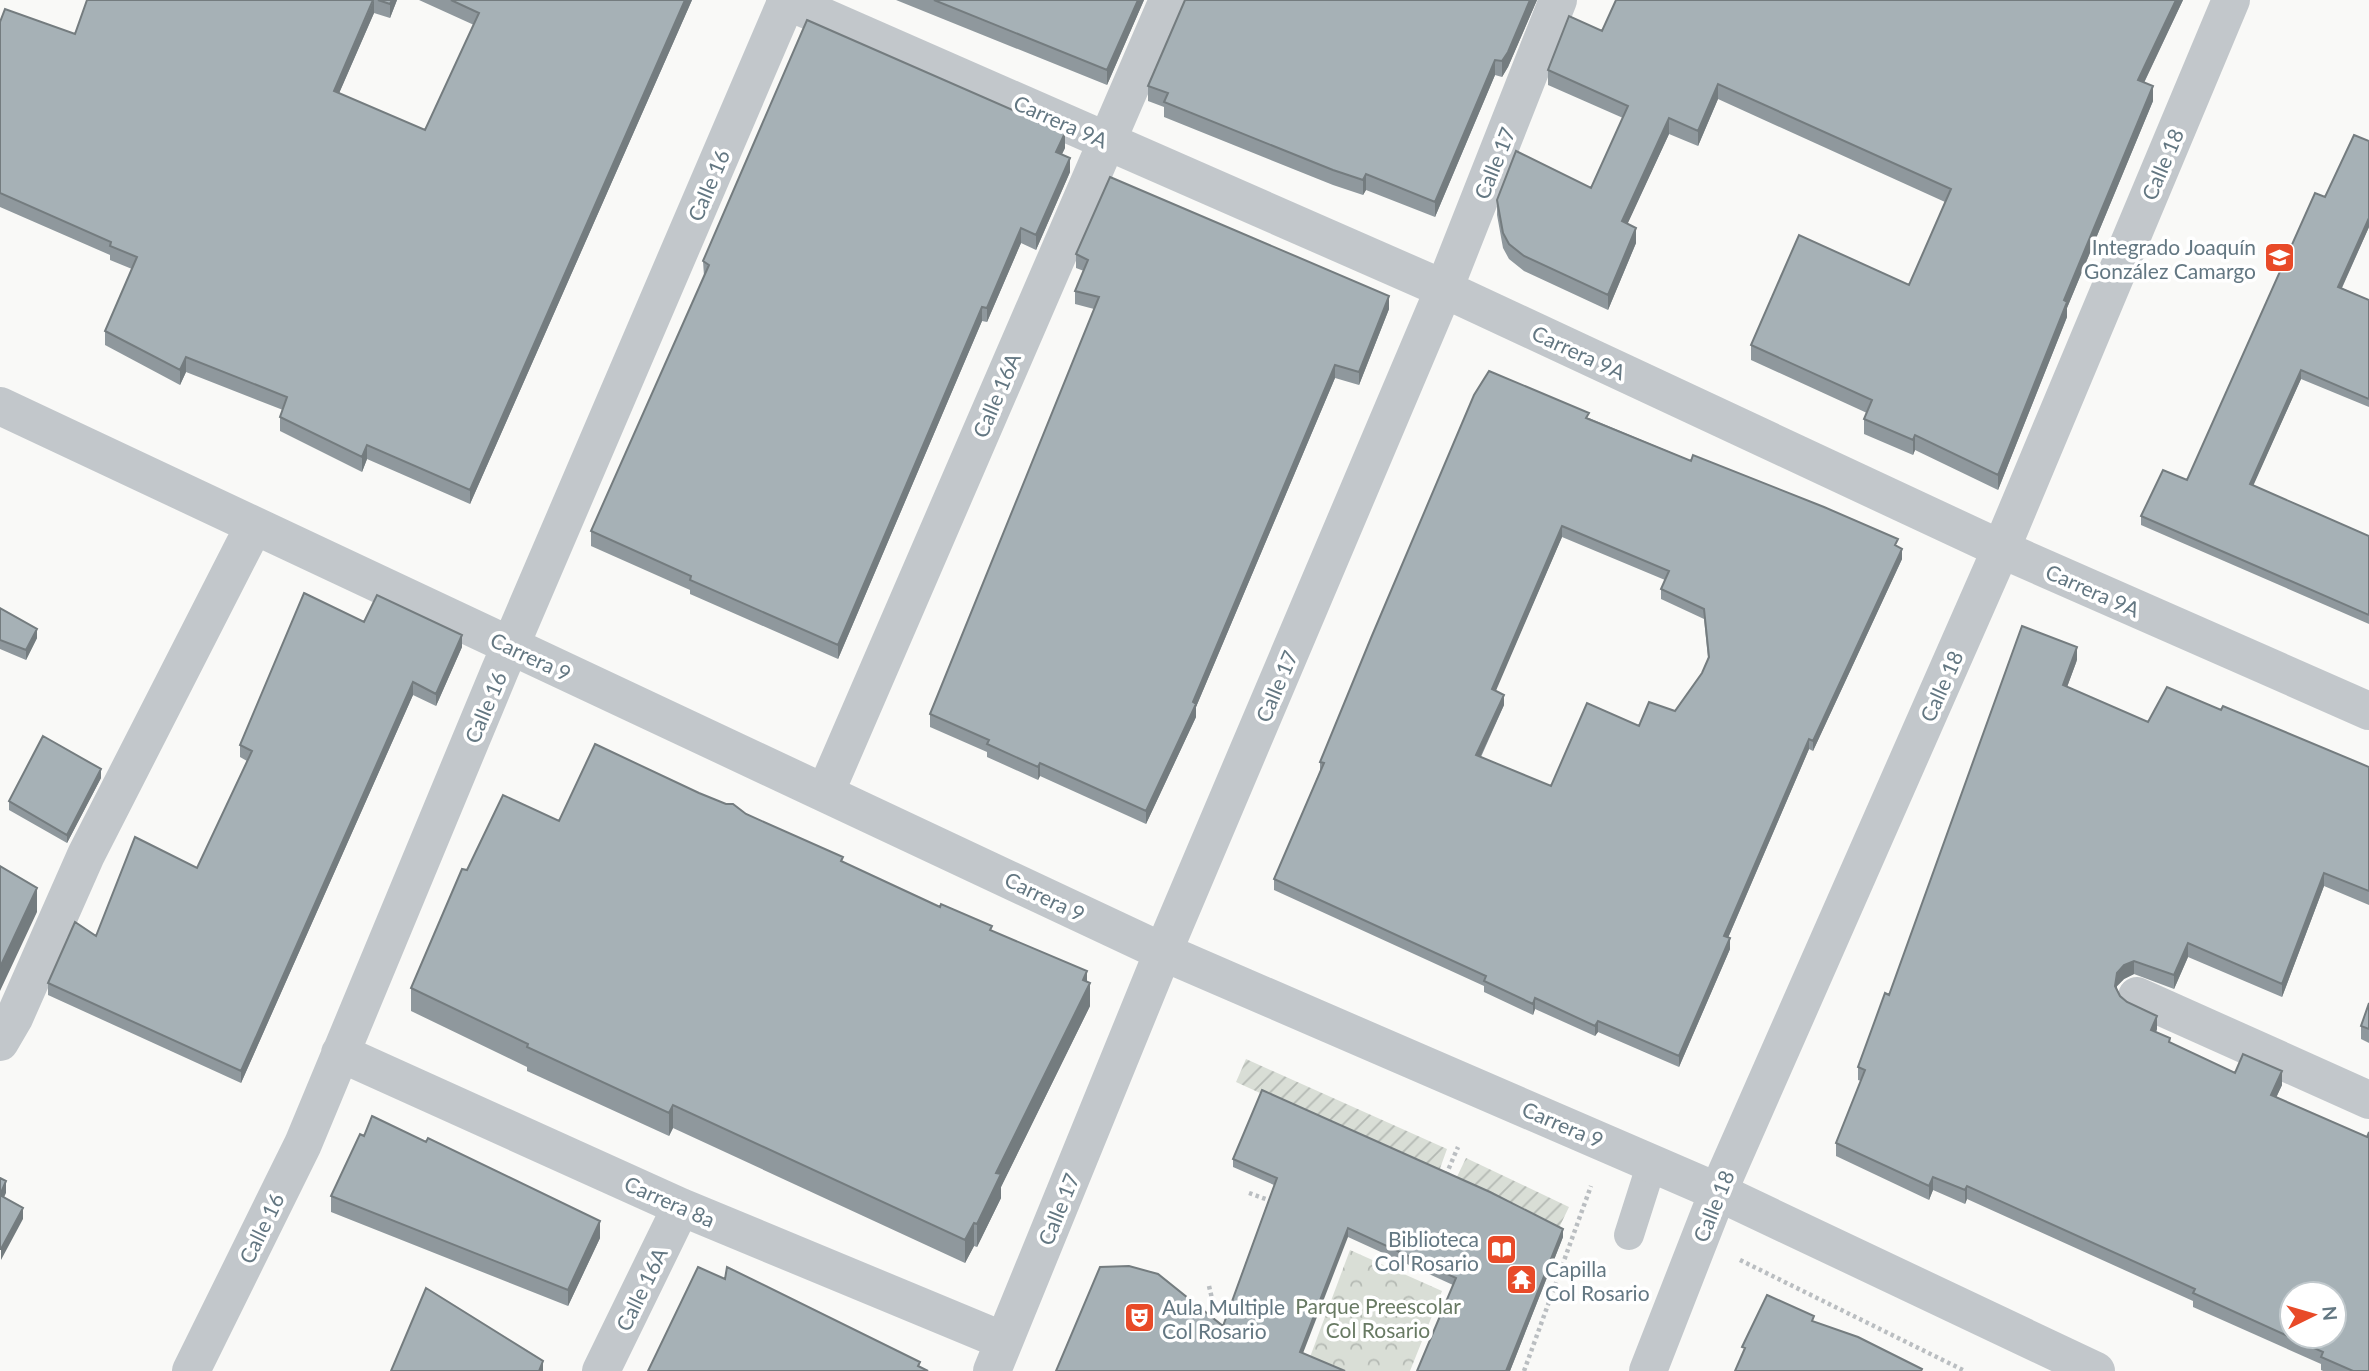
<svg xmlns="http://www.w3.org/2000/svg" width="2369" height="1371" viewBox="0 0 2369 1371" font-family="Lato,sans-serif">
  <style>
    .park { fill: url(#park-crowns) }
    .garden { fill: url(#garden-furrows) }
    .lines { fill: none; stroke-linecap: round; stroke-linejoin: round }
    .path { stroke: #babec1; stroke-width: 4.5; stroke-dasharray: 3.5 3.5; stroke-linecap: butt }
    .lane { stroke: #c2c7cb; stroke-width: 30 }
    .street { stroke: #c2c7cb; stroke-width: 38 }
    .wall { fill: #8f989d; fill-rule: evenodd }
    .shaded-wall { fill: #747c7f }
    .building { fill: #a6b1b6; stroke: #747c7f; stroke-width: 2; fill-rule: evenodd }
    .labels { text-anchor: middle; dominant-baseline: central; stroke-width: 7; stroke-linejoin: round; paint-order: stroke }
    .street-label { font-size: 21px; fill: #637782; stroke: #fff }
    .poi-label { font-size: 21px; fill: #637782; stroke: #fff; text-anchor: end }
    .park-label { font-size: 21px; fill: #687a63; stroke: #fff }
  </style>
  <defs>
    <pattern id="park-crowns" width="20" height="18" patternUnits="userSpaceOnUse" patternTransform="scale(1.75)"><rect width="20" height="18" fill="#d9ded6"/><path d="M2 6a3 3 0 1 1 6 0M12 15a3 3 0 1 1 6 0" fill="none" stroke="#b4b9b3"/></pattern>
    <pattern id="garden-furrows" width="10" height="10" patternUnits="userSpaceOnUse" patternTransform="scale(1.75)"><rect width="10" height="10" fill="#d9ded6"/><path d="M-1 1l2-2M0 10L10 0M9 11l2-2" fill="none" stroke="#b4b9b3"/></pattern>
  </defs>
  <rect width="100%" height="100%" fill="#f9f9f7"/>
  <path class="park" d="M 1350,1250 L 1442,1291 L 1410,1371 L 1341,1371 L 1310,1357 Z"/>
  <path class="garden" d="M 1246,1059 L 1447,1149 L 1438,1174 L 1236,1082 Z
    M 1466,1158 L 1569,1207 L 1557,1232 L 1454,1183 Z"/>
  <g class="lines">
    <path class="path" d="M 1446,1175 L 1458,1147
      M 1249,1193 L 1271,1201
      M 1740,1260 L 1965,1371
      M 1399,1271 L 1402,1261
      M 1209,1286 L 1215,1311
      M 1211,1321 L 1215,1311 L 1229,1317
      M 1524,1371 L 1591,1186"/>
    <path class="lane" d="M 1629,1235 L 1652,1163"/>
    <path class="street" d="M 785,0 L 1444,289 L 2001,549 L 2369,711
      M 0,406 L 1163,952 L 1718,1192 L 2096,1371
      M 826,791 L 1168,0
      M 2137,996 L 2369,1100
      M 0,1042 L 14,1018 L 86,855 L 254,526
      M 340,1053 L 681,1207 L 1004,1341
      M 191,1371 L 303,1144 L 500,670 L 787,0
      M 601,1371 L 681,1207
      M 992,1371 L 1163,952 L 1444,289 L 1558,0
      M 1648,1371 L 1718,1192 L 2001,549 L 2231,0"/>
  </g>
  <path class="wall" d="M 87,0 L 397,0 L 390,18 L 374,13 L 339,93 L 425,130 L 474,25 L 419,0 L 692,0 L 470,504 L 367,459 L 362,472 L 280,431 L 280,417 L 283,410 L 186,372 L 180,385 L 105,345 L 105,331 L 132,269 L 110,260 L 110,255 L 0,207 L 0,22 L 75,34 Z
    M 896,0 L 1144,0 L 1107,85 Z
    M 1185,0 L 1537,0 L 1508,67 L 1502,77 L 1495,75 L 1435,217 L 1366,190 L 1363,195 L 1333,185 L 1164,117 L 1164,107 L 1148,101 L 1148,86 Z
    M 2183,0 L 2144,83 L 2153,101 L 2067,308 L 2067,317 L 1998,490 L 1915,450 L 1913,455 L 1864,434 L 1864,419 L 1867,413 L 1751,360 L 1751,345 L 1909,285 L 1945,202 L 1718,99 L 1698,146 L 1669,134 L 1627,224 L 1636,243 L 1608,310 L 1524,271 L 1509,259 L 1503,248 L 1497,215 L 1497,200 L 1591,188 L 1623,118 L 1548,85 L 1548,70 L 1602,31 Z
    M 2369,141 L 2369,227 L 2342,288 L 2369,300 L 2369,407 L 2301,379 L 2253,485 L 2369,536 L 2369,624 L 2141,525 L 2141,516 L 2187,480 L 2325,197 Z
    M 1065,148 L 1062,154 L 1070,172 L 1036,250 L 1021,243 L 987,322 L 982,321 L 838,659 L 690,594 L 690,590 L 591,546 L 591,531 L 704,276 L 703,261 Z
    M 1076,254 L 1389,309 L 1359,385 L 1335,378 L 1196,707 L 1196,717 L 1146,824 L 1040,776 L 1038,780 L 987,757 L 987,752 L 930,727 L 930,714 L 1094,309 L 1075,304 L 1075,291 L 1084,271 L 1076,268 Z
    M 1589,418 L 1898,547 L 1902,559 L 1813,751 L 1809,749 L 1728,938 L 1730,949 L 1679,1067 L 1598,1032 L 1595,1036 L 1535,1009 L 1533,1015 L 1484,992 L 1484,986 L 1274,890 L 1274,879 L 1320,771 L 1320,762 ZM 1562,537 L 1665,580 L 1661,589 L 1661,599 L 1704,619 L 1708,658 L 1702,673 L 1675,711 L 1639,726 L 1551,786 L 1481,757 L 1504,705 L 1495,691 Z
    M 0,608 L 37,638 L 26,660 L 0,649 Z
    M 364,622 L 462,647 L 436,706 L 413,695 L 241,1083 L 48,995 L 48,983 L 96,936 L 197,868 L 247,761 L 240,757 L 240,745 Z
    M 2077,660 L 2067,687 L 2148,722 L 2221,710 L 2369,767 L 2369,905 L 2324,886 L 2282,997 L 2188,957 L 2174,989 L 2134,974 L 2124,979 L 2117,986 L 2117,989 L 2120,996 L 2157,1029 L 2156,1032 L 2170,1042 L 2235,1073 L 2282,1085 L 2276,1097 L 2369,1371 L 2323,1371 L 2321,1370 L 2321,1364 L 2193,1307 L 2193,1301 L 1967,1199 L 1965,1204 L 1933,1190 L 1929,1200 L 1836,1156 L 1836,1143 L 1861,1081 L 1858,1080 L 1858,1067 L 1889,995 Z
    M 101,778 L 67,843 L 9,810 L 9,801 Z
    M 699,793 L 746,814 L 843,862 L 992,931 L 1087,981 L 1090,1006 L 1001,1187 L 1001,1198 L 977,1247 L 974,1246 L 965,1263 L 673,1128 L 669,1136 L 527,1071 L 527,1067 L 411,1011 L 411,988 L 467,870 L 559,821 Z
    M 2369,1003 L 2369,1043 L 2361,1039 L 2361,1026 Z
    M 1233,1159 L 1563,1237 L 1510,1371 L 1417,1371 L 1453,1285 L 1348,1237 L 1223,1326 L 1274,1185 L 1233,1167 Z
    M 331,1196 L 600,1238 L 568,1306 L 331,1212 Z"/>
  <path class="shaded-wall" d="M 374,0 L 374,13 L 334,105 L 334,91 Z
    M 392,0 L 397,0 L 390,18 L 390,4 Z
    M 685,0 L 692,0 L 470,504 L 470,490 Z
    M 1138,0 L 1144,0 L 1107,85 L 1107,70 Z
    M 1530,0 L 1537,0 L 1508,67 L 1502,77 L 1502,61 Z
    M 2176,0 L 2183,0 L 2138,95 L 2138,80 Z
    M 1495,60 L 1495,75 L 1435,217 L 1435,202 Z
    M 1718,84 L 1718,99 L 1698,146 L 1698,131 Z
    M 2153,86 L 2153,101 L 2067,308 L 2067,317 L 1998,490 L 1998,475 L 2064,300 Z
    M 1669,118 L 1669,134 L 1622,236 L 1622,221 Z
    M 1065,133 L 1065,148 L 1056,166 L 1056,152 Z
    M 1070,158 L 1070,172 L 1036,250 L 1036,235 Z
    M 1366,174 L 1366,190 L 1363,195 L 1363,180 Z
    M 2369,218 L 2369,227 L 2338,296 L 2338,287 Z
    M 1021,228 L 1021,243 L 987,322 L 987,308 Z
    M 1636,228 L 1636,243 L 1608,310 L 1608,295 Z
    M 1389,296 L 1389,309 L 1359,385 L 1359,372 Z
    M 982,307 L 982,321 L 838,659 L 838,645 Z
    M 186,357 L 186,372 L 180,385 L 180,370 Z
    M 1335,365 L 1335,378 L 1196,707 L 1196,717 L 1146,824 L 1146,811 Z
    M 2301,370 L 2301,379 L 2250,493 L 2250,484 Z
    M 1915,435 L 1915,450 L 1913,455 L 1913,440 Z
    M 367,445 L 367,459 L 362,472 L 362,457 Z
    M 1562,526 L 1562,537 L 1492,700 L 1492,689 Z
    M 1902,549 L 1902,559 L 1813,751 L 1813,741 Z
    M 37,629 L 37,638 L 26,660 L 26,650 Z
    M 462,635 L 462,647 L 436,706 L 436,694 Z
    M 2077,647 L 2077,660 L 2063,698 L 2063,685 Z
    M 413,682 L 413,695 L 241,1083 L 241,1071 Z
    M 1504,695 L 1504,705 L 1476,766 L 1476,755 Z
    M 1809,739 L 1809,749 L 1724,947 L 1724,936 Z
    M 1040,763 L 1040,776 L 1038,780 L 1038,767 Z
    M 101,769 L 101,778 L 67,843 L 67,835 Z
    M 2324,873 L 2324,886 L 2282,997 L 2282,984 Z
    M 37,888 L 37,912 L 0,991 L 0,967 Z
    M 1730,938 L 1730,949 L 1679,1067 L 1679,1056 Z
    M 2188,943 L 2188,957 L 2174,989 L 2174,975 Z
    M 2134,961 L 2134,974 L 2124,979 L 2117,986 L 2115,999 L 2115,986 L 2117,973 L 2124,965 Z
    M 1087,971 L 1087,990 L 1090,983 L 1090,1006 L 1001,1187 L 1001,1198 L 977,1247 L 977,1224 L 996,1173 Z
    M 1535,998 L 1535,1009 L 1533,1015 L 1533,1004 Z
    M 2157,1016 L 2157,1029 L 2151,1044 L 2151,1030 Z
    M 1598,1021 L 1598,1032 L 1595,1036 L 1595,1026 Z
    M 2282,1071 L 2282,1085 L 2271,1109 L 2271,1095 Z
    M 673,1105 L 673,1128 L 669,1136 L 669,1113 Z
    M 1933,1177 L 1933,1190 L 1929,1200 L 1929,1186 Z
    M 6,1181 L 6,1193 L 0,1206 L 0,1195 Z
    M 1967,1186 L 1967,1199 L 1965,1204 L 1965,1190 Z
    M 23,1208 L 23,1219 L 1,1260 L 1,1249 Z
    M 600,1221 L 600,1238 L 568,1306 L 568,1290 Z
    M 974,1223 L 974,1246 L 965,1263 L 965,1240 Z
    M 1348,1228 L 1348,1237 L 1300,1361 L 1300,1352 Z
    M 1563,1229 L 1563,1237 L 1510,1371 L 1506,1371 Z
    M 543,1361 L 543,1371 L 539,1371 Z"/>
  <path class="building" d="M 87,0 L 373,0 L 334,91 L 425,130 L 479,13 L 451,0 L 685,0 L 470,490 L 367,445 L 362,457 L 280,417 L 287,397 L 186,357 L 180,370 L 105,331 L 137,257 L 110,246 L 111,242 L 0,193 L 0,22 L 5,9 L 75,34 Z
    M 378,0 L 392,0 L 390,4 Z
    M 934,0 L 1138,0 L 1107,70 Z
    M 1185,0 L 1530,0 L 1508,52 L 1502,61 L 1495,60 L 1435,202 L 1366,174 L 1363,180 L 1333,170 L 1164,102 L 1168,93 L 1148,86 Z
    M 1616,0 L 2176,0 L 2138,80 L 2153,86 L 2064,300 L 2067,302 L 1998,475 L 1915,435 L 1913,440 L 1864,419 L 1872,400 L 1751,345 L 1799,235 L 1909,285 L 1951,189 L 1718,84 L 1698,131 L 1669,118 L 1622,221 L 1636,228 L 1608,295 L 1524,256 L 1509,244 L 1503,233 L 1497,200 L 1516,151 L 1591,188 L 1628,106 L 1548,70 L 1569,16 L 1602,31 Z
    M 807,20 L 1065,133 L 1056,152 L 1070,158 L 1036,235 L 1021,228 L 987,308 L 982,307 L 838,645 L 690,580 L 691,576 L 591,531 L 709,265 L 703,261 Z
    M 2354,135 L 2369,141 L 2369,218 L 2338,287 L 2369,300 L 2369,399 L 2301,370 L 2250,484 L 2369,536 L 2369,615 L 2141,516 L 2163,470 L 2187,480 L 2315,193 L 2325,197 Z
    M 1110,177 L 1389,296 L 1359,372 L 1335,365 L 1193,702 L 1196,704 L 1146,811 L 1040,763 L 1038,767 L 987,744 L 989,740 L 930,714 L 1099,297 L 1075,291 L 1088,260 L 1076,254 Z
    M 1489,371 L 1589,413 L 1586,418 L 1691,461 L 1693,455 L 1824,507 L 1898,539 L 1895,545 L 1902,549 L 1813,741 L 1809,739 L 1724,936 L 1730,938 L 1679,1056 L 1598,1021 L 1595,1026 L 1535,998 L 1533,1004 L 1484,981 L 1486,976 L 1274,879 L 1324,763 L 1320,762 L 1371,638 L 1474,395 ZM 1562,526 L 1669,571 L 1661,589 L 1704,609 L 1709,657 L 1702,673 L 1675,711 L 1649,702 L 1639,726 L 1587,703 L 1551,786 L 1476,755 L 1504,695 L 1492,689 Z
    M 304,593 L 364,622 L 377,595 L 462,635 L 436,694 L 413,682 L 241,1071 L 48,983 L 75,922 L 96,936 L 135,837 L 197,868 L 252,751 L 240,745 Z
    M 0,608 L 37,629 L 26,650 L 0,640 Z
    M 2022,626 L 2077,647 L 2063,685 L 2148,722 L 2167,687 L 2221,710 L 2223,706 L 2369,767 L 2369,891 L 2324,873 L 2282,984 L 2188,943 L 2174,975 L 2134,961 L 2124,965 L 2117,973 L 2115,986 L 2120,996 L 2127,1002 L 2157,1016 L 2151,1030 L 2170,1038 L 2169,1042 L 2235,1073 L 2243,1054 L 2282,1071 L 2271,1095 L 2367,1137 L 2369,1132 L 2369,1371 L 2353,1371 L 2321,1357 L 2323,1352 L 2193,1293 L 2195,1289 L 1967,1186 L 1965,1190 L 1933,1177 L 1929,1186 L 1836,1143 L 1865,1070 L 1858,1067 L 1885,993 L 1889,995 ZM 2292,1294 L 2334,1294 L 2334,1336 L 2292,1336 Z
    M 43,736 L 101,769 L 67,835 L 9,801 Z
    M 595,744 L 699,793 L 726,804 L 733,804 L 746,814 L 843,857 L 841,861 L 940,907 L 941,904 L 992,926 L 990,930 L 1087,971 L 1083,980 L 1090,983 L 996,1173 L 1001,1174 L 977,1224 L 974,1223 L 965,1240 L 673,1105 L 669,1113 L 527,1047 L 528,1044 L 411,988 L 462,869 L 467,870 L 503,795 L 559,821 Z
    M 0,866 L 37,888 L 0,967 Z
    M 2369,1003 L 2369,1029 L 2361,1026 Z
    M 1262,1090 L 1490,1192 L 1563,1229 L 1506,1371 L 1417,1371 L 1456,1278 L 1348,1228 L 1300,1352 L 1345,1371 L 1056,1371 L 1100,1267 L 1129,1266 L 1158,1274 L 1223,1326 L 1277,1178 L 1233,1159 Z
    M 372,1116 L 426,1142 L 428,1138 L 600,1221 L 568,1290 L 331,1196 L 360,1134 L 364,1136 Z
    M 0,1178 L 6,1181 L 0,1195 L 23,1208 L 1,1249 L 0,1249 Z
    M 698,1267 L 725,1279 L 727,1267 L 920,1362 L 918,1366 L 928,1371 L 648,1371 Z
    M 426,1288 L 543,1361 L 539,1371 L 391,1371 Z
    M 1767,1295 L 1814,1316 L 1812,1321 L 1858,1337 L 1922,1369 L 1921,1371 L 1735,1371 L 1745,1348 L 1742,1347 Z"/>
  <defs>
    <symbol id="school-square" viewBox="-11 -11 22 22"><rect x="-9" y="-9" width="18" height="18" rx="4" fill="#e84a28" stroke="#fff"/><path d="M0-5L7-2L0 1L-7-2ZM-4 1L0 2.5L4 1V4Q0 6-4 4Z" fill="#fff"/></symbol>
    <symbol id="library-square" viewBox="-11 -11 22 22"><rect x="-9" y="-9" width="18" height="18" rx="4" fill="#e84a28" stroke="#fff"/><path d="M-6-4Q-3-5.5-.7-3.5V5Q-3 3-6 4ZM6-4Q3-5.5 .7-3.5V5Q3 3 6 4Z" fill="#fff"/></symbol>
    <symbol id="temple-square" viewBox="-11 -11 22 22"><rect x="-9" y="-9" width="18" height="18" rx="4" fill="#e84a28" stroke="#fff"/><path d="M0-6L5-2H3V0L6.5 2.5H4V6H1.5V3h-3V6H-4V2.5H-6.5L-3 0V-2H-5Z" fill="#fff"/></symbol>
    <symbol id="theatre-square" viewBox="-11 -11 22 22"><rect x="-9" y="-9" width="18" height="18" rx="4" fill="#e84a28" stroke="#fff"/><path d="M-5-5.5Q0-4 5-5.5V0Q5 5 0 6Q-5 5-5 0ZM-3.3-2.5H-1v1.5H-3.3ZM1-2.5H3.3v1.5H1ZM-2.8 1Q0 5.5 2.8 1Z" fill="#fff"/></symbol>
  </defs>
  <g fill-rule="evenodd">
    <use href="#school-square" x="2262" y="240" width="35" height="35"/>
    <use href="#library-square" x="1484" y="1232" width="35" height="35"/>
    <use href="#temple-square" x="1504" y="1262" width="35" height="35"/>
    <use href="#theatre-square" x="1122" y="1300" width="35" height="35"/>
  </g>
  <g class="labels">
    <g class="street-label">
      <text transform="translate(1061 121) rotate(24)">Carrera 9A</text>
      <text transform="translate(1494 163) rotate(-68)">Calle 17</text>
      <text transform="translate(2162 164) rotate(-67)">Calle 18</text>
      <text transform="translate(708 185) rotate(-67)">Calle 16</text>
      <text transform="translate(1579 352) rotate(25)">Carrera 9A</text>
      <text transform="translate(996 395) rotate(-67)">Calle 16A</text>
      <text transform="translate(2093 590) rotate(24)">Carrera 9A</text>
      <text transform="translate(531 656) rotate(25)">Carrera 9</text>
      <text transform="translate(1276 686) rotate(-67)">Calle 17</text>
      <text transform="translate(1941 686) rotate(-66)">Calle 18</text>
      <text transform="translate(485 707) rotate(-67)">Calle 16</text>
      <text transform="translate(1045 896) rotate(26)">Carrera 9</text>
      <text transform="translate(1563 1124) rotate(23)">Carrera 9</text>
      <text transform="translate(670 1201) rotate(24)">Carrera 8a</text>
      <text transform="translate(1713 1206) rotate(-68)">Calle 18</text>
      <text transform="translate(1058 1209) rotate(-68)">Calle 17</text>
      <text transform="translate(261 1228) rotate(-64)">Calle 16</text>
      <text transform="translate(641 1289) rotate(-64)">Calle 16A</text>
    </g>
    <g class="poi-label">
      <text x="2256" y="246">Integrado Joaquín<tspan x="2256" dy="24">González Camargo</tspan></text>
      <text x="1479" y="1238">Biblioteca<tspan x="1479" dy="24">Col Rosario</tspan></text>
      <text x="1545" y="1268" text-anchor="start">Capilla<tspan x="1545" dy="24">Col Rosario</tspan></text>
      <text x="1162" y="1306" text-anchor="start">Aula Multiple<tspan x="1162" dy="24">Col Rosario</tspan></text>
    </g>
    <g class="park-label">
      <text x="1378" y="1305">Parque Preescolar<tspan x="1378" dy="24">Col Rosario</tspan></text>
    </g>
  </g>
  <g transform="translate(2313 1315) rotate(85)"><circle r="33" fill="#ffffff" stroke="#c1c9cd" stroke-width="2"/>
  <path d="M0-5L12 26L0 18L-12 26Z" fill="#e84a28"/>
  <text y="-10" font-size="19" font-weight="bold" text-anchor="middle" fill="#637782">N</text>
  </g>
</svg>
